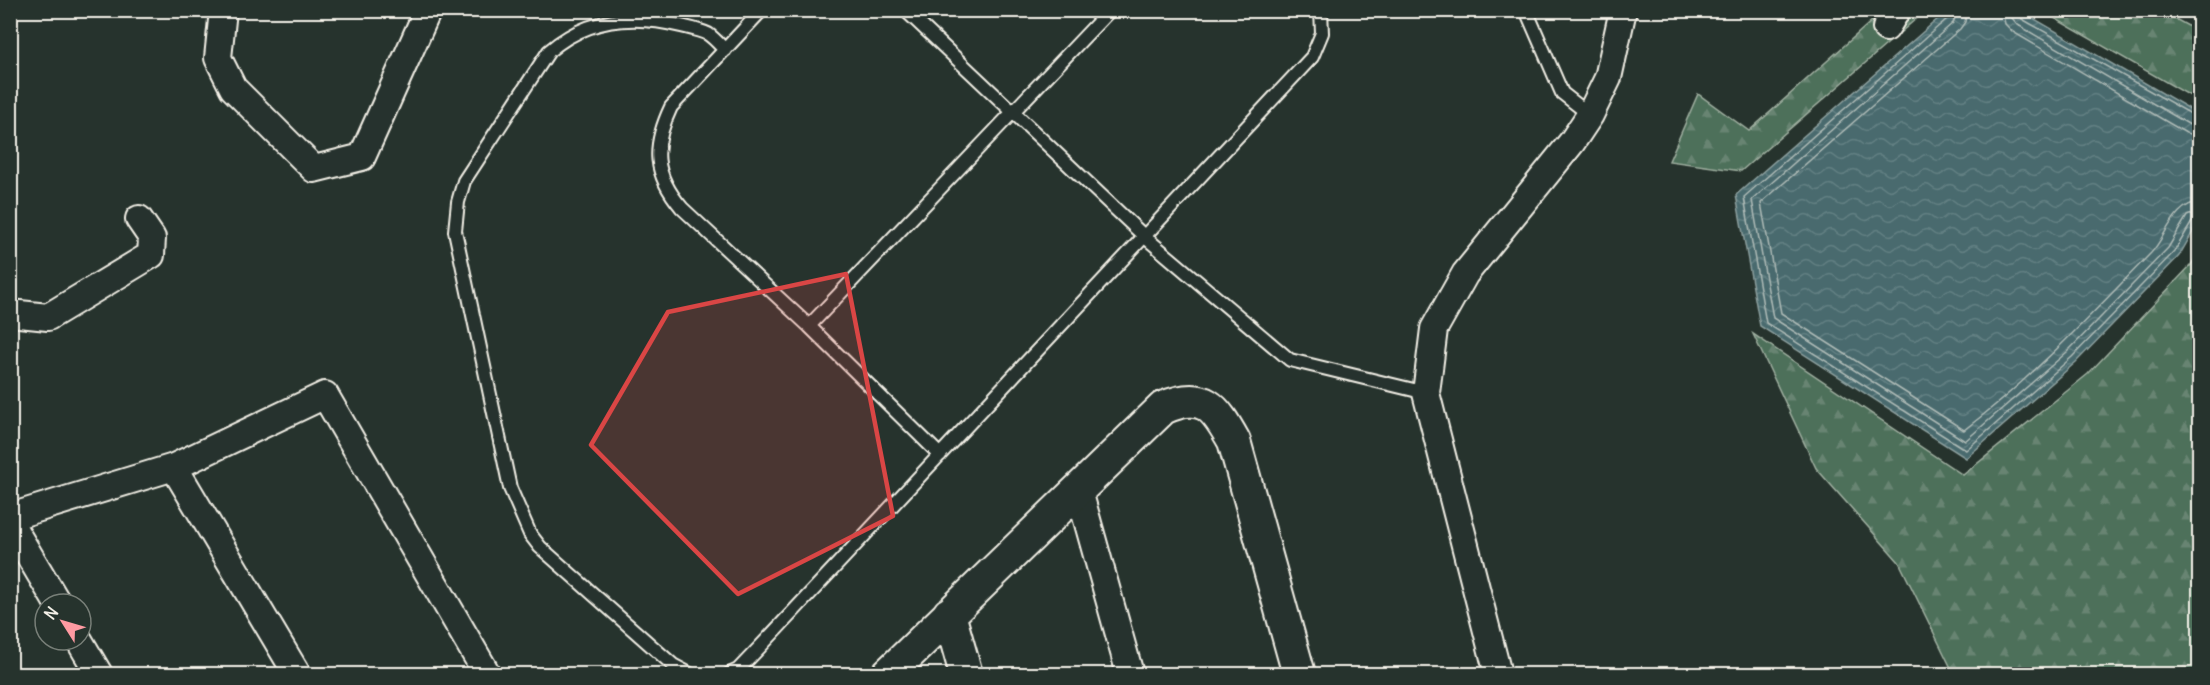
<svg xmlns="http://www.w3.org/2000/svg" width="2210" height="685" viewBox="0 0 2210 685" font-family="Delius,sans-serif">
  <style>
    .forest { fill: url(#forest-firs); stroke: #a0b0a1; stroke-width: 1.5 }
    .water { fill: url(#water-waves); stroke: #8da09f; stroke-width: 1.5 }
    .lines { fill: none; stroke-linecap: round; stroke-linejoin: round }
    .shore { stroke: #afbbb7; stroke-width: 1.5 }
    .service-casing { stroke: #f4f1e8; stroke-width: 16 }
    .minor-casing { stroke: #f4f1e8; stroke-width: 30 }
    .tertiary-casing { stroke: #f4f1e8; stroke-width: 36 }
    .service { stroke: #26332d; stroke-width: 12 }
    .minor { stroke: #26332d; stroke-width: 26 }
    .tertiary { stroke: #26332d; stroke-width: 32 }
    .marked { fill: #da4645; fill-opacity: 0.2; stroke: #da4645; stroke-width: 4.5; stroke-linejoin: round }
  </style>
  <defs>
    <pattern id="forest-firs" width="22" height="20" patternUnits="userSpaceOnUse" patternTransform="scale(1.5)"><rect width="22" height="20" fill="#4d6f5a"/><path d="M5 1l3.5 6h-7zM16 11l3.5 6h-7z" fill="#678472"/></pattern>
    <pattern id="water-waves" width="16" height="10" patternUnits="userSpaceOnUse" patternTransform="scale(1.5)"><rect width="16" height="10" fill="#486a6e"/><path d="M0 5q4-4 8 0t8 0" fill="none" stroke="#638083"/></pattern>
  </defs>
  <rect width="100%" height="100%" fill="#26332d"/>
  <filter id="ink" filterUnits="userSpaceOnUse"><feTurbulence type="fractalNoise" baseFrequency=".0167" numOctaves="2"/><feDisplacementMap in="SourceGraphic" scale="12" xChannelSelector="R" yChannelSelector="G"/><feConvolveMatrix kernelMatrix="1 2 1 2 8 2 1 2 1" color-interpolation-filters="sRGB"/></filter>
  <g filter="url(#ink)">
    <path class="forest" d="M 1883,11 L 1925,11 L 1741,171 L 1669,161 L 1698,94 L 1749,131 Z
      M 2042,11 L 2161,11 L 2199,32 L 2199,101 Z
      M 2199,252 L 2199,674 L 1954,674 L 1899,562 L 1816,468 L 1753,334 L 1963,475 L 2088,374 L 2191,265 Z"/>
    <path class="water" d="M 1947,11 L 2021,11 L 2200,115 L 2199,221 L 2179,256 L 2076,362 L 1966,458 L 1760,326 L 1736,195 Z"/>
    <g class="lines">
      <path class="shore" d="M 1950,10 L 1948,18 L 1744,197 L 1766,323 L 1966,450 L 2072,357 L 2174,252 L 2192,222 L 2200,219
        M 1958,10 L 1953,23 L 1752,200 L 1773,318 L 1965,441 L 2067,352 L 2168,248 L 2187,216 L 2200,211
        M 1967,10 L 1965,22 L 1960,29 L 1761,203 L 1781,313 L 1964,430 C 2033,378 2092,313 2151,253 C 2166,237 2174,203 2200,202
        M 2002,10 L 2005,24 L 2013,32 L 2186,133 L 2200,136
        M 2011,10 L 2012,18 L 2018,25 L 2190,125 L 2200,127
        M 2019,10 L 2022,19 L 2200,119"/>
      <defs>
        <path id="service" d="M 762,10 L 671,107 C 652,147 653,174 682,208 L 809,326 L 940,455
          M 905,10 L 1145,237 L 1290,360 L 1426,393
          M 1526,10 L 1562,93 L 1590,115
          M 809,326 L 1110,10
          M 690,674 L 673,665 L 540,547 L 530,534 L 510,488 L 455,231 L 458,202 L 464,181 L 549,51 C 587,18 634,14 681,26 C 689,28 700,30 708,34 C 714,38 720,45 725,50
          M 729,674 L 738,670 L 759,648 L 1312,57 L 1322,33 L 1321,10"/>
        <path id="minor" d="M 223,10 L 218,58 L 233,88 L 314,169 L 362,157 L 428,10
          M 1886,28 L 1897,10
          M 10,313 L 48,317 L 151,255 L 152,238 L 139,219
          M 174,467 L 297,674
          M 1079,491 L 1130,674
          M 10,517 L 174,467 L 325,395 L 487,674
          M 10,523 L 58,604
          M 79,640 L 99,674
          M 1498,674 L 1426,393 L 1434,329 L 1465,274 L 1572,142 L 1590,115 L 1608,78 L 1623,10"/>
        <path id="tertiary" d="M 949,614 L 966,674
          M 888,674 L 1163,408 C 1204,390 1215,407 1234,441 L 1299,674"/>
      </defs>
      <use href="#service" class="service-casing"/>
      <use href="#minor" class="minor-casing"/>
      <use href="#tertiary" class="tertiary-casing"/>
      <use href="#service" class="service"/>
      <use href="#minor" class="minor"/>
      <use href="#tertiary" class="tertiary"/>
    </g>
  </g>
  <path class="marked" d="M 846,274 L 893,516 L 738,594 L 591,445 L 668,312 Z"/>
  <rect width="2210" height="685" fill="none" stroke="#26332d" stroke-width="36"/>
  <rect x="18" y="18" width="2174" height="649" fill="none" stroke="#f4f1e8" stroke-width="2" filter="url(#ink)"/>
  <g transform="translate(63 622) rotate(307)"><circle r="28" fill="#26332d" stroke="#787f78" stroke-width="1.5"/>
  <path d="M0-4.5L10 22L0 15L-10 22Z" fill="#ff9aa2"/>
  <text y="-9" font-size="16" font-weight="bold" text-anchor="middle" fill="#f4f1e8">N</text>
  </g>
</svg>
